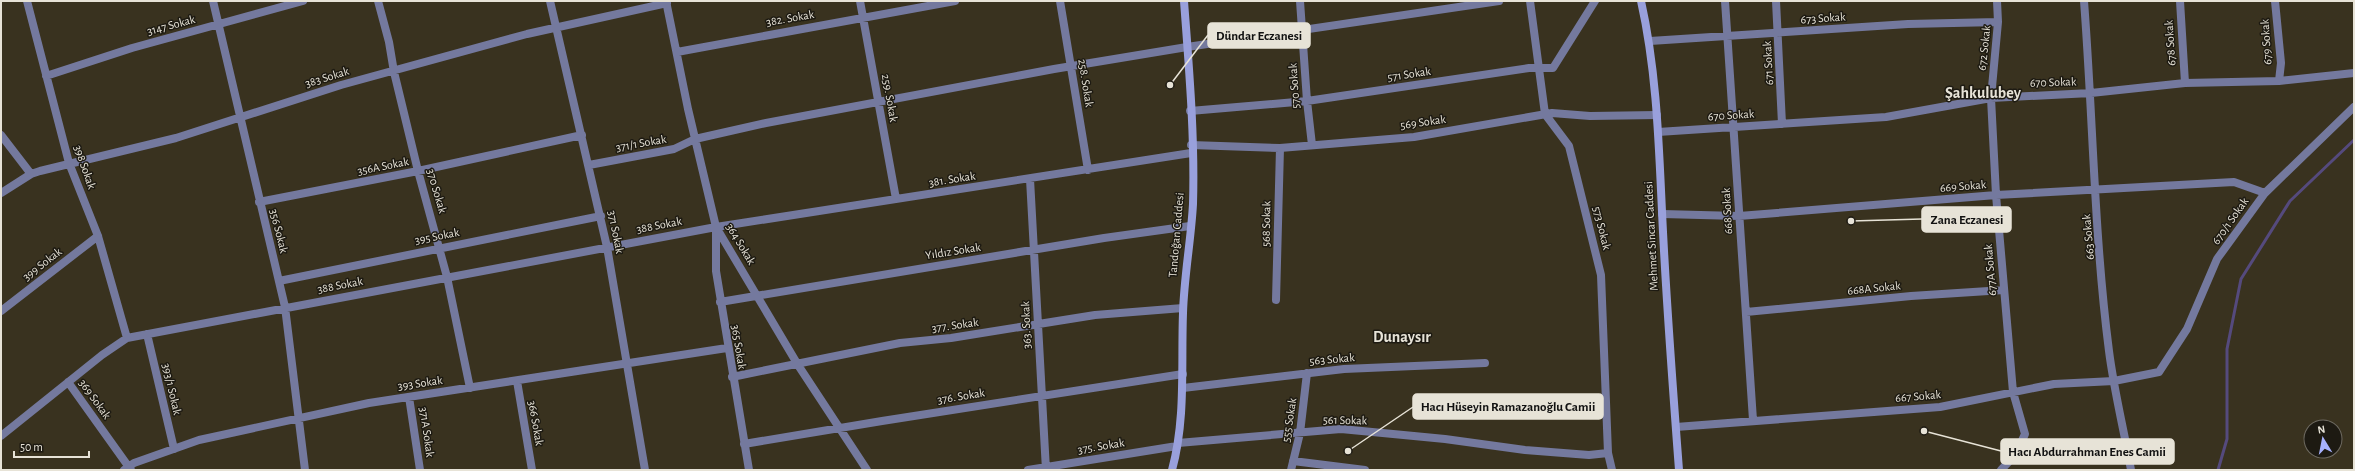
<svg xmlns="http://www.w3.org/2000/svg" width="2355" height="471" viewBox="0 0 2355 471" font-family="'Alegreya Sans',sans-serif">
  <style>
    .lines { fill: none; stroke-linecap: round; stroke-linejoin: round }
    .stream { stroke: #554a7d; stroke-width: 3 }
    .street { stroke: #74799e; stroke-width: 8 }
    .secondary { stroke: #99a0dc; stroke-width: 8 }
    .labels { text-anchor: middle; dominant-baseline: central; stroke-width: 3; stroke-linejoin: round; paint-order: stroke }
    .street-label { font-size: 12px; fill: #e7e3d7; stroke: #1d1a12 }
    .district-label { font-size: 16px; font-weight: bold; fill: #e7e3d7; stroke: #1d1a12 }
    .leader { fill: none; stroke: #e7e3d7; stroke-width: 1.5 }
    .callout-dot { fill: #e7e3d7; stroke: #1d1a12; stroke-width: 1.5 }
    .callout { fill: #e7e3d7; stroke: #e7e3d7; stroke-width: 1.5 }
    .callout-label { font-size: 13px; text-anchor: middle; font-weight: bold; fill: #111 }
  </style>
  <rect width="100%" height="100%" fill="#39321f"/>
  <g class="lines">
    <path class="stream" d="M 2218,470 L 2227,439 L 2227,349 L 2241,279 L 2290,201 L 2354,140"/>
    <path class="street" d="M 27,1 L 69,163 L 98,236 L 127,338
      M 213,1 L 285,307 L 305,470
      M 378,1 L 389,42 L 394,72 L 418,171 L 447,277 L 470,388
      M 550,1 L 607,247 L 645,470
      M 666,1 L 688,109 L 716,227 L 798,365 L 867,470
      M 860,1 L 896,199
      M 1060,1 L 1088,170
      M 1300,1 L 1307,101 L 1312,145
      M 1530,1 L 1545,114 L 1569,146 L 1601,275 L 1608,453 L 1612,470
      M 1725,1 L 1753,420
      M 1776,1 L 1782,124
      M 1997,1 L 1998,22 L 1991,98 L 1996,195 L 2013,392 L 2025,434 L 2016,454 L 2001,470
      M 2084,1 C 2093,117 2094,235 2109,351 C 2114,391 2124,430 2131,470
      M 2180,1 L 2185,83
      M 2275,1 L 2281,63 L 2279,81
      M 1650,41 L 1908,24 L 1998,22
      M 677,52 L 955,1
      M 46,76 L 132,48 L 303,1
      M 1190,111 L 1307,101 L 1529,68 L 1553,68 L 1595,1
      M 1658,132 L 1886,117 L 1991,98 L 2091,93 L 2185,83 L 2279,81 L 2354,73
      M 1,135 L 31,174
      M 1191,145 L 1280,148 L 1414,137 L 1552,113 L 1590,116 L 1657,115
      M 589,165 L 674,149 L 695,139 L 766,123 L 1054,69 L 1187,47 L 1499,1
      M 1030,179 L 1046,470
      M 1,193 L 31,174 L 40,171 L 176,138 L 341,85 L 527,34 L 667,3
      M 259,202 L 418,171 L 582,135
      M 1662,214 L 1739,216 L 1996,195 L 2234,182 L 2265,193
      M 716,228 L 716,271 L 749,470
      M 279,281 L 601,216
      M 1276,300 L 1280,148
      M 720,302 L 1104,238 L 1190,226
      M 1,311 L 98,236
      M 1746,312 L 1911,296 L 2004,290
      M 147,334 L 174,449
      M 732,377 L 900,343 L 951,338 L 1095,315 L 1183,308
      M 517,381 L 532,470
      M 68,382 L 131,470
      M 1183,388 L 1344,369 L 1485,363
      M 409,397 L 420,470
      M 1676,427 L 1940,407 L 2054,384 L 2114,381 L 2159,372 L 2187,329 L 2217,259 L 2265,193 L 2354,107
      M 1,436 L 102,355 L 127,338 L 716,227 L 1191,153
      M 1178,443 L 1341,429 L 1445,439 L 1525,450 L 1589,455 L 1608,453
      M 744,444 L 882,421 L 1183,374
      M 1293,461 L 1365,470
      M 124,470 L 134,463 L 199,440 L 369,403 L 727,348
      M 1028,470 L 1177,446
      M 1291,470 L 1300,433 L 1307,373"/>
    <path class="secondary" d="M 1641,1 C 1658,77 1659,155 1663,232 C 1667,311 1673,391 1679,470
      M 1172,470 C 1186,419 1181,365 1183,313 C 1184,277 1191,240 1193,204 C 1195,137 1189,68 1184,1"/>
  </g>
  <g class="labels">
    <g class="street-label">
      <text transform="translate(790 18) rotate(-10)">382. Sokak</text>
      <text transform="translate(1823 18) rotate(-4)">673 Sokak</text>
      <text transform="translate(171 25) rotate(-15)">3147 Sokak</text>
      <text transform="translate(2266 42) rotate(-94)">679 Sokak</text>
      <text transform="translate(2170 43) rotate(-94)">678 Sokak</text>
      <text transform="translate(1984 48) rotate(-84)">672 Sokak</text>
      <text transform="translate(1768 63) rotate(-93)">671 Sokak</text>
      <text transform="translate(1409 74) rotate(-9)">571 Sokak</text>
      <text transform="translate(327 77) rotate(-17)">383 Sokak</text>
      <text transform="translate(2053 82) rotate(-2)">670 Sokak</text>
      <text transform="translate(1086 83) rotate(81)">258. Sokak</text>
      <text transform="translate(1294 86) rotate(-94)">570 Sokak</text>
      <text transform="translate(890 98) rotate(80)">259. Sokak</text>
      <text transform="translate(1731 115) rotate(-4)">670 Sokak</text>
      <text transform="translate(1423 122) rotate(-8)">569 Sokak</text>
      <text transform="translate(641 143) rotate(-10)">371/1 Sokak</text>
      <text transform="translate(383 166) rotate(-11)">356A Sokak</text>
      <text transform="translate(85 167) rotate(71)">398 Sokak</text>
      <text transform="translate(952 179) rotate(-9)">381. Sokak</text>
      <text transform="translate(1963 186) rotate(-5)">669 Sokak</text>
      <text transform="translate(437 191) rotate(74)">370 Sokak</text>
      <text transform="translate(1727 211) rotate(-93)">668 Sokak</text>
      <text transform="translate(2230 221) rotate(-55)">670/1 Sokak</text>
      <text transform="translate(1266 224) rotate(-89)">568 Sokak</text>
      <text transform="translate(659 225) rotate(-11)">388 Sokak</text>
      <text transform="translate(1602 228) rotate(76)">573 Sokak</text>
      <text transform="translate(279 231) rotate(76)">356 Sokak</text>
      <text transform="translate(616 232) rotate(79)">371 Sokak</text>
      <text transform="translate(1176 235) rotate(-85)">Tandoğan Caddesi</text>
      <text transform="translate(437 236) rotate(-11)">395 Sokak</text>
      <text transform="translate(1651 236) rotate(-93)">Mehmet Sincar Caddesi</text>
      <text transform="translate(2088 237) rotate(-95)">663 Sokak</text>
      <text transform="translate(741 244) rotate(59)">364 Sokak</text>
      <text transform="translate(953 251) rotate(-9)">Yıldız Sokak</text>
      <text transform="translate(42 264) rotate(-38)">399 Sokak</text>
      <text transform="translate(1990 270) rotate(-95)">677A Sokak</text>
      <text transform="translate(340 285) rotate(-11)">388 Sokak</text>
      <text transform="translate(1874 288) rotate(-6)">668A Sokak</text>
      <text transform="translate(955 325) rotate(-8)">377. Sokak</text>
      <text transform="translate(1026 325) rotate(-92)">363. Sokak</text>
      <text transform="translate(739 347) rotate(81)">365 Sokak</text>
      <text transform="translate(1332 359) rotate(-5)">563 Sokak</text>
      <text transform="translate(420 383) rotate(-8)">393 Sokak</text>
      <text transform="translate(172 389) rotate(77)">393/1 Sokak</text>
      <text transform="translate(961 396) rotate(-9)">376. Sokak</text>
      <text transform="translate(1918 396) rotate(-5)">667 Sokak</text>
      <text transform="translate(95 399) rotate(54)">369 Sokak</text>
      <text transform="translate(1289 420) rotate(-81)">555 Sokak</text>
      <text transform="translate(1345 420) rotate(1)">561 Sokak</text>
      <text transform="translate(536 423) rotate(80)">366 Sokak</text>
      <text transform="translate(427 432) rotate(82)">371A Sokak</text>
      <text transform="translate(1101 446) rotate(-9)">375. Sokak</text>
    </g>
    <g class="district-label">
      <text x="1983" y="93">Şahkulubey</text>
      <text x="1402" y="337">Dunaysır</text>
    </g>
  </g>
  <path class="leader" d="M1170 85L1208 35M1851 221L1922 219M1348 451L1413 407M1924 431L2001 451"/>
  <g class="callout-dot">
    <circle cx="1170" cy="85" r="4"/>
    <circle cx="1851" cy="221" r="4"/>
    <circle cx="1348" cy="451" r="4"/>
    <circle cx="1924" cy="431" r="4"/>
  </g>
  <g class="callout">
    <rect x="1208" y="23" width="102" height="25" rx="4"/>
    <rect x="1922" y="207" width="89" height="25" rx="4"/>
    <rect x="1413" y="394" width="190" height="25" rx="4"/>
    <rect x="2001" y="439" width="173" height="25" rx="4"/>
  </g>
  <g class="callout-label">
    <text x="1259" y="40">Dündar Eczanesi</text>
    <text x="1967" y="224">Zana Eczanesi</text>
    <text x="1508" y="411">Hacı Hüseyin Ramazanoğlu Camii</text>
    <text x="2087" y="456">Hacı Abdurrahman Enes Camii</text>
  </g>
  <rect width="2355" height="471" fill="none" stroke="#e7e3d7" stroke-width="4"/>
  <g transform="translate(2323 439) rotate(350)"><circle r="19" fill="#1d1a12" stroke="#6e6a61"/>
  <path d="M0-3L7 15L0 10L-7 15Z" fill="#a7b1fc"/>
  <text y="-6" font-size="11" font-weight="bold" text-anchor="middle" fill="#e7e3d7">N</text>
  </g>
  <path d="M14 451v6h75v-6" fill="none" stroke="#e7e3d7" stroke-width="2"/>
  <text x="20" y="451" font-size="12" fill="#e7e3d7" stroke="#1d1a12" stroke-width="3" paint-order="stroke">50 m</text>
</svg>
